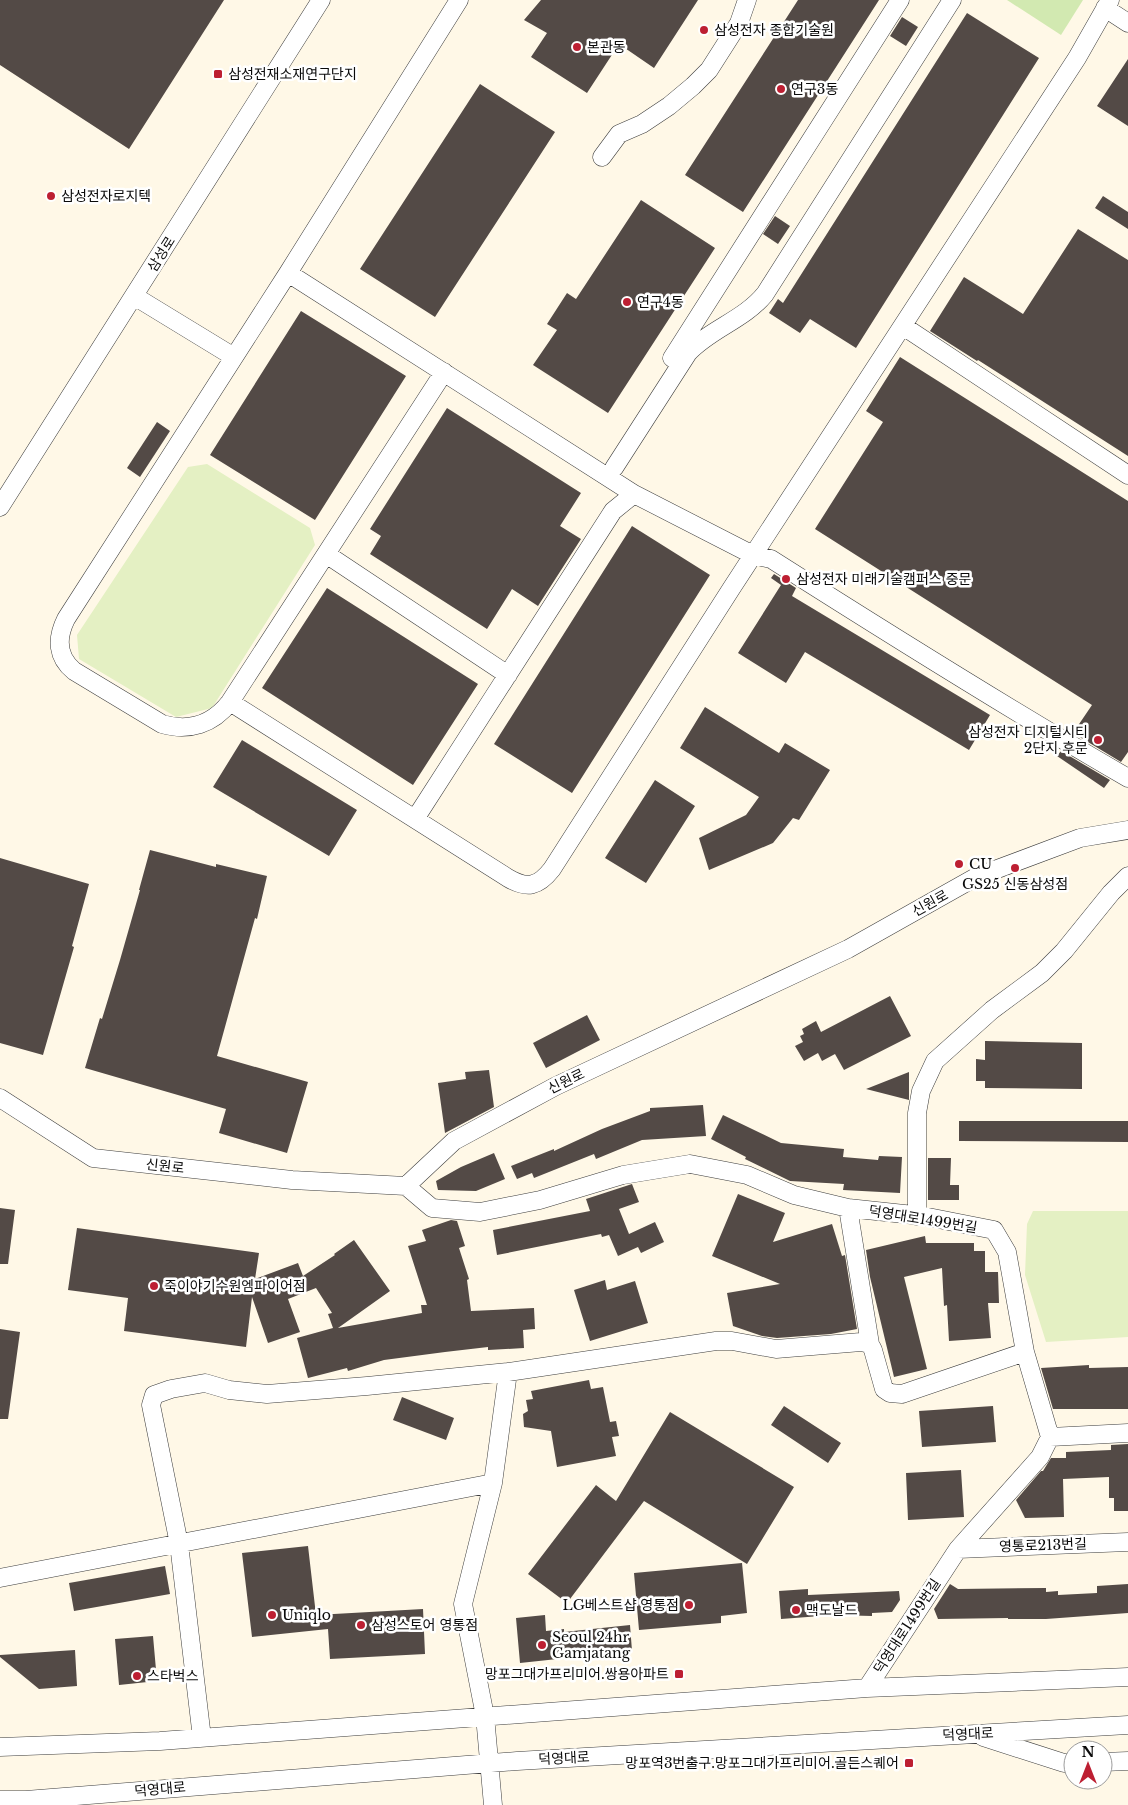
<svg xmlns="http://www.w3.org/2000/svg" width="1128" height="1805" viewBox="0 0 1128 1805" font-family="'Libre Baskerville','Noto Sans KR',serif">
  <style>
    .green { fill: #d2e9b1 }
    .pitch { fill: #e4f0c3 }
    .building { fill: #534a46 }
    .lines { fill: none; stroke-linecap: round; stroke-linejoin: round }
    .minor-casing { stroke: #3d3d3d; stroke-width: 19 }
    .minor { stroke: #fff; stroke-width: 18 }
    .poi-dot { fill: #bd1f32; stroke: #fff; stroke-width: 2 }
    .labels { text-anchor: middle; dominant-baseline: central; stroke-width: 5; stroke-linejoin: round; paint-order: stroke }
    .poi-label { font-size: 14px; fill: #0a0a0a; stroke: #fff; text-anchor: start }
    .street-label { font-size: 14px; fill: #0a0a0a; stroke: #fff }
  </style>
  <rect width="100%" height="100%" fill="#fff8e7"/>
  <path class="green" d="M 1007,0 L 1083,0 L 1061,35 Z"/>
  <path class="pitch" d="M 207,464 L 310,528 L 315,545 L 212,708 L 176,717 L 79,659 L 77,635 L 188,467 Z
    M 1033,1211 L 1128,1211 L 1128,1337 L 1046,1342 L 1025,1275 L 1027,1224 Z"/>
  <path class="building" d="M 0,0 L 224,0 L 129,149 L 0,65 Z
    M 541,0 L 698,0 L 654,68 L 619,44 L 587,93 L 531,57 L 547,33 L 524,20 Z
    M 798,0 L 879,0 L 743,212 L 685,175 Z
    M 967,13 L 1039,58 L 856,348 L 810,319 L 800,333 L 769,313 L 778,299 L 783,303 Z
    M 902,17 L 918,27 L 906,46 L 890,36 Z
    M 1128,59 L 1128,126 L 1097,106 Z
    M 480,84 L 555,132 L 435,317 L 360,269 Z
    M 1103,196 L 1128,212 L 1128,229 L 1095,208 Z
    M 641,200 L 715,248 L 608,413 L 533,365 L 557,330 L 547,324 L 567,293 L 576,299 Z
    M 775,216 L 790,226 L 778,244 L 763,234 Z
    M 1078,229 L 1128,260 L 1128,456 L 978,360 L 977,361 L 930,331 L 964,277 L 1023,314 Z
    M 301,311 L 406,376 L 315,520 L 210,455 Z
    M 900,357 L 1128,501 L 1128,752 L 1121,762 L 1073,733 L 1092,705 L 815,529 L 883,422 L 866,411 Z
    M 447,408 L 581,493 L 560,526 L 581,539 L 538,606 L 512,589 L 487,629 L 370,554 L 381,536 L 370,529 Z
    M 157,422 L 170,431 L 140,477 L 127,468 Z
    M 632,526 L 710,575 L 572,793 L 494,744 Z
    M 774,574 L 796,588 L 792,596 L 990,715 L 969,750 L 805,652 L 786,683 L 738,653 L 781,585 L 771,578 Z
    M 327,588 L 478,684 L 413,785 L 262,688 Z
    M 705,707 L 779,753 L 785,743 L 830,770 L 799,820 L 793,818 L 773,843 L 709,870 L 699,838 L 746,815 L 759,797 L 680,748 Z
    M 242,740 L 357,810 L 329,856 L 213,787 Z
    M 1061,751 L 1110,780 L 1104,788 L 1057,756 Z
    M 655,780 L 695,806 L 646,883 L 605,858 Z
    M 150,850 L 216,867 L 216,864 L 267,876 L 257,919 L 255,918 L 217,1056 L 308,1082 L 287,1153 L 219,1133 L 226,1109 L 85,1068 L 100,1018 L 102,1019 L 120,960 L 140,890 L 139,890 Z
    M 0,858 L 89,884 L 72,946 L 74,947 L 43,1055 L 0,1043 Z
    M 890,996 L 911,1036 L 844,1070 L 835,1054 L 822,1061 L 818,1053 L 804,1061 L 795,1046 L 803,1042 L 800,1036 L 804,1034 L 802,1029 L 816,1021 L 821,1032 Z
    M 587,1015 L 600,1040 L 546,1068 L 533,1043 Z
    M 985,1041 L 1082,1043 L 1082,1089 L 985,1088 L 985,1081 L 976,1081 L 976,1059 L 985,1060 Z
    M 489,1070 L 494,1107 L 445,1133 L 438,1083 L 466,1079 L 465,1072 Z
    M 909,1072 L 909,1100 L 866,1089 Z
    M 703,1105 L 706,1136 L 642,1140 L 596,1159 L 594,1154 L 534,1178 L 532,1173 L 517,1179 L 511,1166 L 554,1149 L 554,1151 L 602,1129 L 650,1111 L 650,1108 Z
    M 723,1115 L 781,1143 L 844,1149 L 843,1157 L 878,1160 L 879,1156 L 902,1157 L 900,1193 L 843,1190 L 844,1184 L 790,1181 L 745,1159 L 746,1157 L 711,1139 Z
    M 959,1121 L 1128,1121 L 1128,1142 L 959,1141 Z
    M 494,1153 L 505,1179 L 476,1191 L 438,1190 L 436,1181 L 461,1167 Z
    M 928,1158 L 951,1158 L 950,1185 L 959,1185 L 959,1200 L 928,1200 Z
    M 632,1184 L 639,1202 L 619,1209 L 629,1234 L 655,1222 L 664,1242 L 641,1253 L 638,1247 L 618,1256 L 609,1235 L 602,1237 L 601,1234 L 497,1255 L 493,1230 L 590,1211 L 586,1199 Z
    M 738,1194 L 785,1213 L 773,1242 L 832,1224 L 842,1256 L 845,1255 L 857,1329 L 831,1334 L 777,1338 L 762,1336 L 733,1326 L 727,1293 L 780,1284 L 712,1256 Z
    M 0,1208 L 15,1210 L 8,1264 L 0,1264 Z
    M 451,1220 L 457,1221 L 465,1246 L 459,1248 L 469,1279 L 467,1280 L 471,1311 L 534,1308 L 535,1329 L 523,1330 L 524,1348 L 488,1350 L 488,1347 L 445,1352 L 384,1360 L 348,1371 L 347,1368 L 308,1378 L 297,1338 L 333,1328 L 328,1314 L 332,1313 L 316,1288 L 288,1299 L 300,1332 L 268,1343 L 252,1297 L 246,1347 L 124,1331 L 128,1298 L 68,1290 L 77,1228 L 259,1253 L 255,1279 L 298,1263 L 303,1276 L 335,1255 L 334,1254 L 354,1240 L 390,1291 L 338,1328 L 422,1313 L 421,1305 L 427,1305 L 408,1246 L 426,1241 L 422,1230 Z
    M 925,1236 L 926,1243 L 974,1243 L 974,1251 L 985,1251 L 985,1272 L 998,1272 L 999,1303 L 988,1303 L 991,1338 L 949,1341 L 947,1305 L 944,1306 L 942,1268 L 904,1277 L 927,1369 L 894,1377 L 870,1277 L 866,1250 Z
    M 605,1280 L 607,1290 L 635,1281 L 648,1323 L 590,1341 L 574,1290 Z
    M 0,1329 L 20,1332 L 8,1419 L 0,1419 Z
    M 1089,1365 L 1089,1368 L 1128,1367 L 1128,1409 L 1053,1409 L 1041,1368 Z
    M 589,1380 L 591,1389 L 603,1387 L 610,1422 L 616,1421 L 619,1436 L 612,1437 L 616,1456 L 557,1467 L 551,1431 L 524,1427 L 523,1414 L 528,1411 L 526,1400 L 533,1399 L 531,1391 Z
    M 402,1397 L 454,1418 L 446,1440 L 393,1420 Z
    M 784,1406 L 841,1443 L 828,1463 L 771,1425 Z
    M 993,1406 L 996,1442 L 922,1447 L 919,1411 Z
    M 670,1412 L 794,1487 L 747,1564 L 644,1501 L 567,1603 L 528,1574 L 596,1485 L 616,1501 Z
    M 1128,1444 L 1128,1511 L 1114,1511 L 1114,1498 L 1109,1498 L 1109,1477 L 1063,1479 L 1064,1517 L 1025,1518 L 1016,1500 L 1041,1471 L 1043,1471 L 1051,1458 L 1066,1458 L 1066,1452 L 1111,1450 L 1111,1445 Z
    M 961,1470 L 964,1517 L 908,1520 L 906,1473 Z
    M 308,1546 L 316,1615 L 423,1609 L 425,1654 L 330,1659 L 328,1629 L 252,1637 L 242,1553 Z
    M 742,1563 L 747,1613 L 721,1616 L 721,1623 L 639,1630 L 634,1573 Z
    M 165,1566 L 170,1594 L 74,1611 L 69,1583 Z
    M 950,1584 L 958,1589 L 1046,1588 L 1046,1592 L 1058,1591 L 1058,1595 L 1097,1593 L 1097,1586 L 1128,1584 L 1128,1613 L 1046,1619 L 1008,1619 L 1008,1618 L 938,1619 L 934,1609 Z
    M 808,1589 L 808,1595 L 899,1591 L 900,1600 L 892,1612 L 872,1613 L 872,1616 L 834,1615 L 781,1619 L 779,1591 Z
    M 545,1615 L 546,1631 L 564,1629 L 564,1632 L 630,1625 L 632,1651 L 520,1663 L 516,1618 Z
    M 153,1636 L 157,1681 L 119,1685 L 115,1639 Z
    M 75,1650 L 77,1686 L 39,1689 L 0,1657 L 0,1655 Z"/>
  <g class="lines">
    <defs>
      <path id="minor" d="M 1105,8 L 1128,23
        M 602,157 L 619,134 L 642,124 L 669,106 L 693,86 L 709,70 L 739,23 L 747,0
        M 288,273 L 634,494 L 753,555 L 771,559 C 889,634 1007,708 1128,778
        M 134,296 L 234,357
        M 903,326 L 1128,475
        M 672,358 L 900,0
        M 444,372 L 230,702 C 213,724 189,732 162,724 L 74,671 C 57,657 56,639 66,619 L 288,273 L 459,0
        M 614,468 L 688,353 C 710,329 744,320 765,294 L 952,0
        M 0,507 L 321,0
        M 326,554 L 508,675
        M 230,702 L 508,878 C 527,889 538,887 552,869 L 731,589 L 1077,58 L 1110,0
        M 415,819 L 613,511 L 634,494
        M 0,1098 L 93,1158 L 292,1180 L 406,1186 L 454,1141 L 556,1086 L 848,949 L 976,877 L 1080,838 L 1128,830
        M 406,1186 L 432,1208 L 480,1212 L 540,1200 L 623,1175 L 690,1164 L 747,1175 L 794,1195 L 848,1208 L 923,1216 L 994,1230 L 1007,1252 L 1025,1352 L 1050,1437 L 1040,1457 L 958,1549 L 867,1688
        M 848,1208 L 870,1344
        M 917,1216 L 917,1113 L 921,1091 L 935,1061 L 992,1010 L 1042,973 L 1064,951 L 1111,893 L 1128,876
        M 1050,1437 L 1128,1433
        M 493,1483 L 508,1372
        M 958,1549 L 1128,1542
        M 0,1578 L 493,1483 L 463,1604 L 485,1716 L 493,1805
        M 983,1737 L 1064,1763 L 1073,1763
        M 202,1738 L 179,1544 L 151,1405 L 154,1395 L 171,1389 L 205,1383 L 229,1390 L 267,1394 L 367,1386 L 508,1372 L 716,1341 L 732,1341 L 776,1349 L 861,1342 L 870,1344 L 873,1350 L 884,1389 L 890,1393 L 902,1394 L 1025,1352
        M 0,1747 L 160,1741 L 867,1688 L 1128,1677
        M 1103,1762 L 1128,1761
        M 0,1800 L 26,1800 L 517,1761 L 1128,1725"/>
    </defs>
    <use href="#minor" class="minor-casing"/>
    <use href="#minor" class="minor"/>
  </g>
  <g class="poi-dot">
    <circle cx="704" cy="30" r="5"/>
    <circle cx="577" cy="47" r="5"/>
    <rect x="213" y="69" width="10" height="10" rx="2.5"/>
    <circle cx="781" cy="89" r="5"/>
    <circle cx="51" cy="196" r="5"/>
    <circle cx="627" cy="302" r="5"/>
    <circle cx="786" cy="579" r="5"/>
    <circle cx="1098" cy="740" r="5"/>
    <circle cx="959" cy="864" r="5"/>
    <circle cx="1015" cy="868" r="5"/>
    <circle cx="154" cy="1286" r="5"/>
    <circle cx="689" cy="1605" r="5"/>
    <circle cx="796" cy="1610" r="5"/>
    <circle cx="272" cy="1615" r="5"/>
    <circle cx="361" cy="1625" r="5"/>
    <circle cx="542" cy="1645" r="5"/>
    <rect x="674" y="1669" width="10" height="10" rx="2.5"/>
    <circle cx="137" cy="1676" r="5"/>
    <rect x="904" y="1758" width="10" height="10" rx="2.5"/>
  </g>
  <g class="labels">
    <g class="poi-label">
      <text x="714" y="30">삼성전자 종합기술원</text>
      <text x="587" y="47">본관동</text>
      <text x="228" y="74">삼성전재소재연구단지</text>
      <text x="791" y="89">연구3동</text>
      <text x="61" y="196">삼성전자로지텍</text>
      <text x="637" y="302">연구4동</text>
      <text x="796" y="579">삼성전자 미래기술캠퍼스 중문</text>
      <text x="1088" y="732" text-anchor="end">삼성전자 디지털시티<tspan x="1088" dy="16">2단지 후문</tspan></text>
      <text x="969" y="864">CU</text>
      <text x="1015" y="884" text-anchor="middle">GS25 신동삼성점</text>
      <text x="164" y="1286">죽이야기수원엠파이어점</text>
      <text x="679" y="1605" text-anchor="end">LG베스트샵 영통점</text>
      <text x="806" y="1610">맥도날드</text>
      <text x="282" y="1615">Uniqlo</text>
      <text x="371" y="1625">삼성스토어 영통점</text>
      <text x="552" y="1637">Seoul 24hr<tspan x="552" dy="16">Gamjatang</tspan></text>
      <text x="669" y="1674" text-anchor="end">망포그대가프리미어.쌍용아파트</text>
      <text x="147" y="1676">스타벅스</text>
      <text x="899" y="1763" text-anchor="end">망포역3번출구.망포그대가프리미어.골든스퀘어</text>
    </g>
    <g class="street-label">
      <text transform="translate(161 254) rotate(-58)">삼성로</text>
      <text transform="translate(930 903) rotate(-29)">신원로</text>
      <text transform="translate(566 1081) rotate(-26)">신원로</text>
      <text transform="translate(165 1166) rotate(6)">신원로</text>
      <text transform="translate(923 1219) rotate(9)">덕영대로1499번길</text>
      <text transform="translate(1043 1545) rotate(-2)">영통로213번길</text>
      <text transform="translate(907 1626) rotate(-57)">덕영대로1499번길</text>
      <text transform="translate(968 1734) rotate(-3)">덕영대로</text>
      <text transform="translate(564 1758) rotate(-3)">덕영대로</text>
      <text transform="translate(160 1789) rotate(-5)">덕영대로</text>
    </g>
  </g>
  <g transform="translate(1088 1765)"><circle r="24" fill="#ffffff" stroke="#9d9d9d"/>
  <path d="M0-4L9 19L0 12L-9 19Z" fill="#bd1f32"/>
  <text y="-8" font-size="14" font-weight="bold" text-anchor="middle" fill="#0a0a0a">N</text>
  </g>
</svg>
